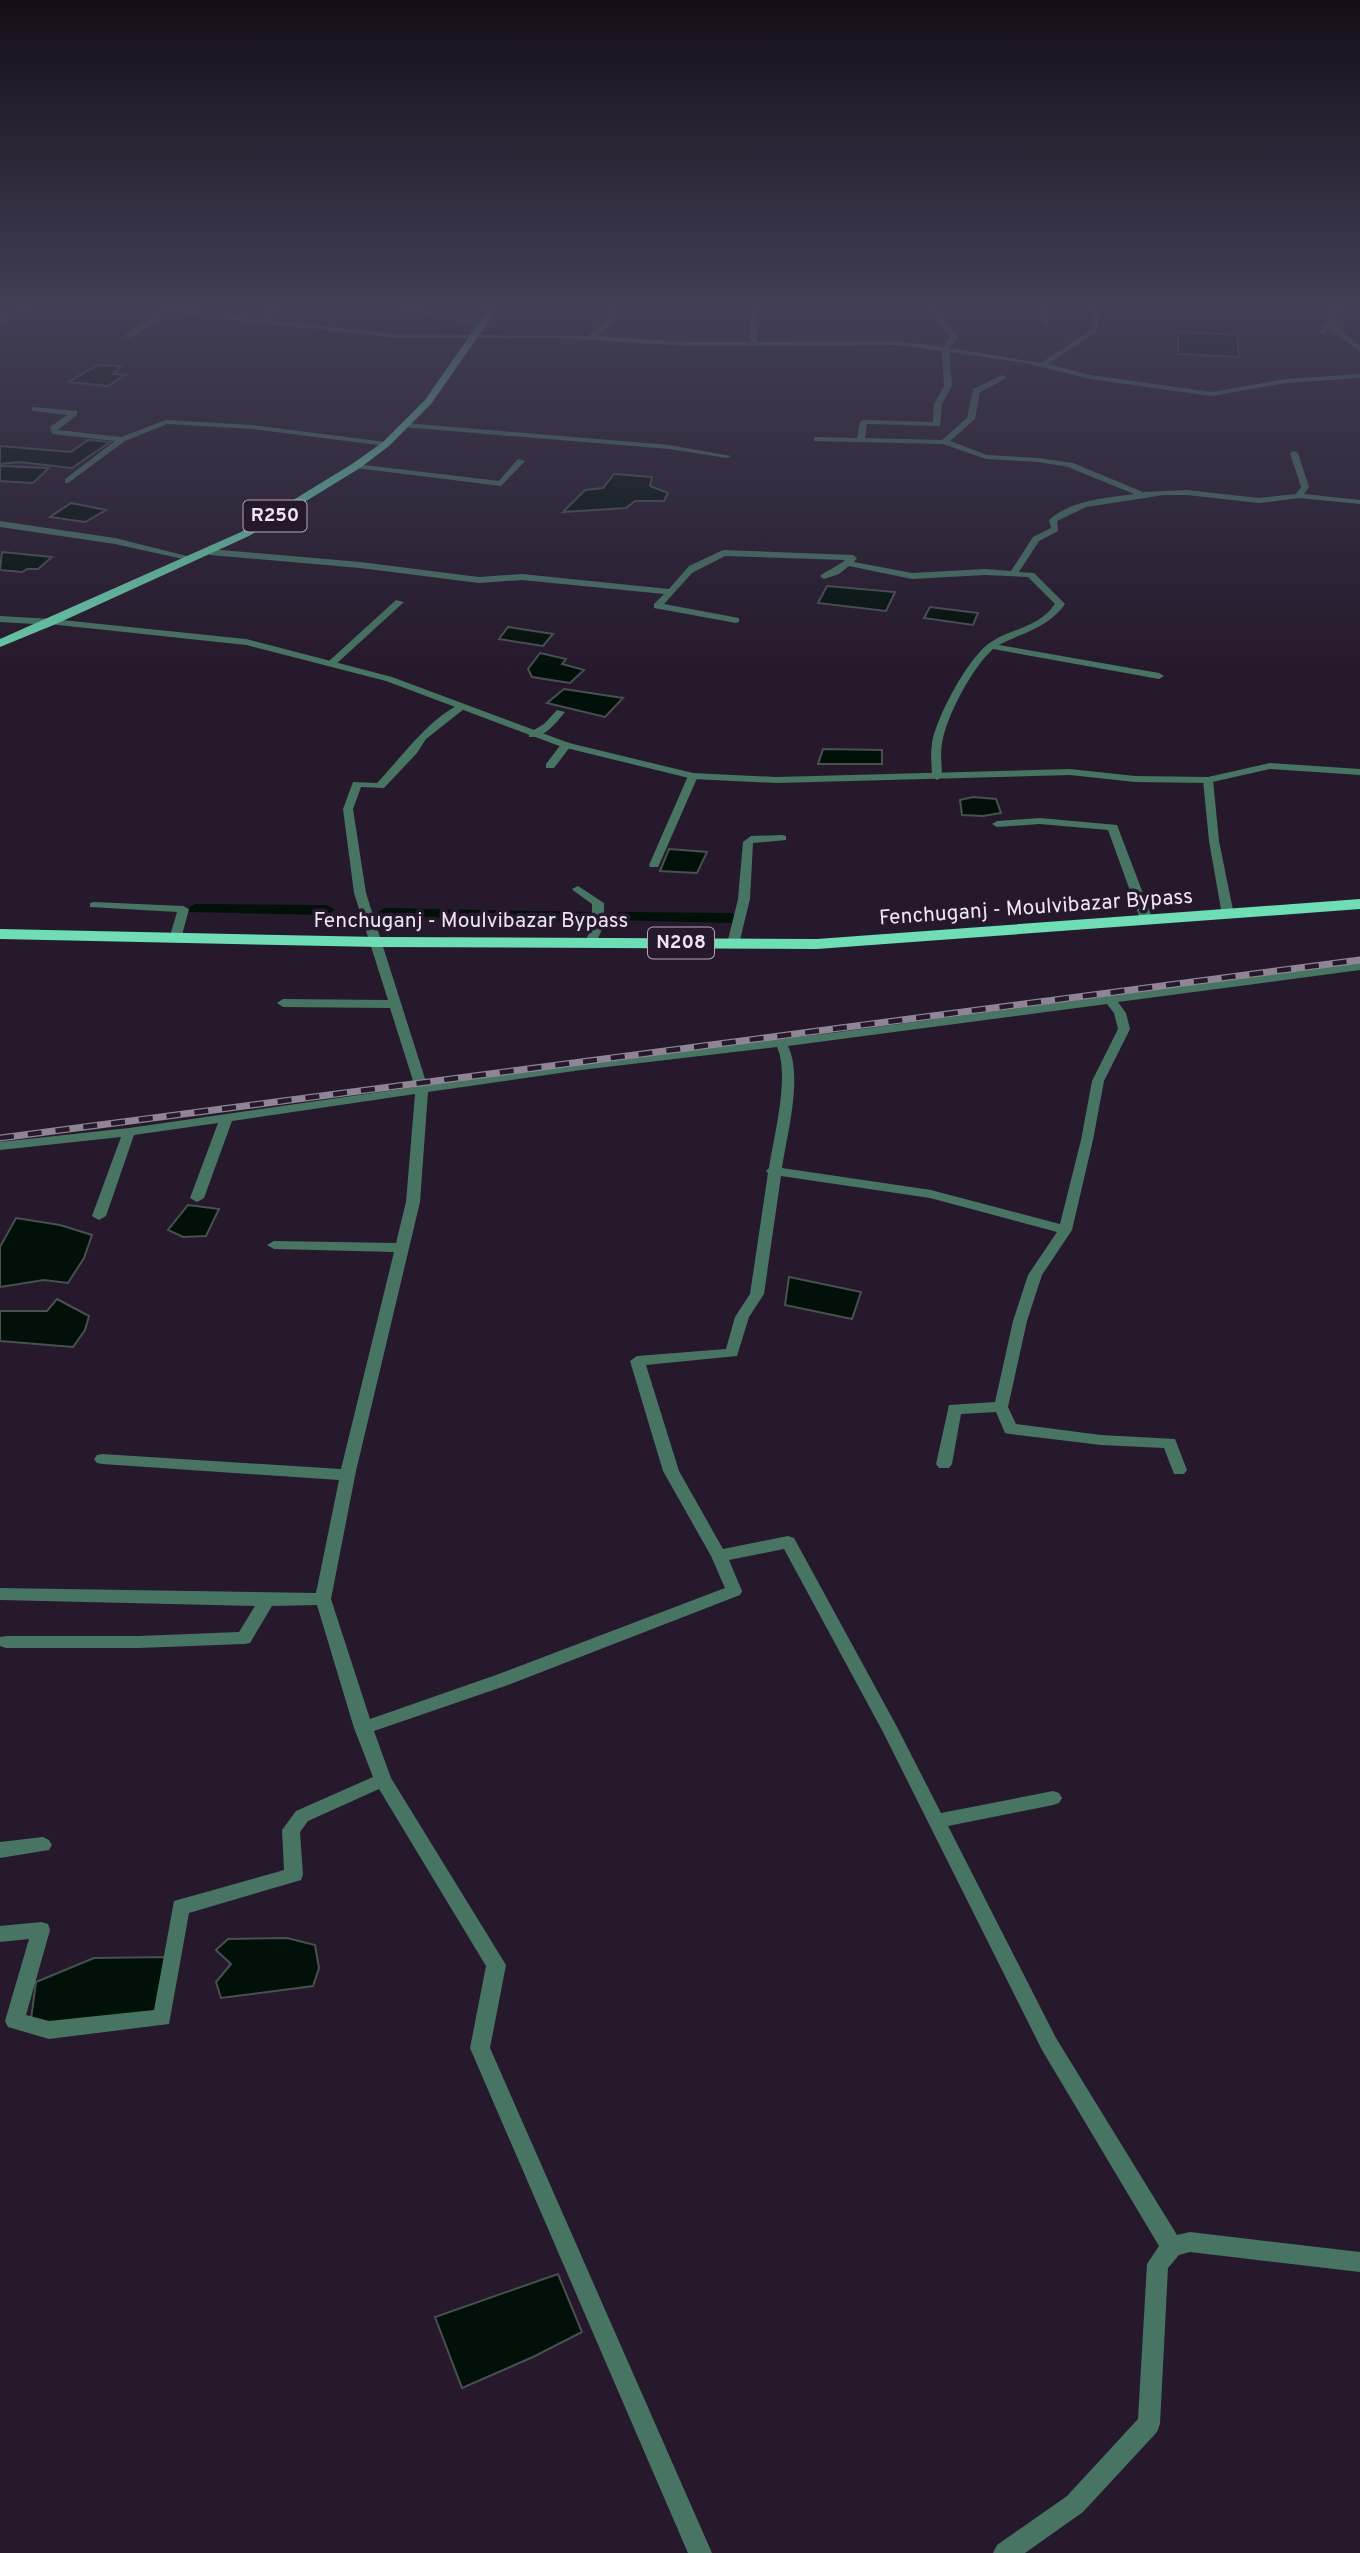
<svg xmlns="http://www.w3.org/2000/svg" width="1360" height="2553" viewBox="0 0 1360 2553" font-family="Overpass,sans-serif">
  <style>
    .water { fill: #02100a; stroke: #495050; stroke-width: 2 }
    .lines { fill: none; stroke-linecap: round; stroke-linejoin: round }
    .canal { fill: #02100a; fill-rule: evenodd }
    .minor { fill: #477463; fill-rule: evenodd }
    .tertiary { fill: #477463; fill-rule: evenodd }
    .primary { fill: #68cca9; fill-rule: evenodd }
    .trunk { fill: #6edeb7; fill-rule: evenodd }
    .rail-casing { stroke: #8f8594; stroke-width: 7 }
    .rail { stroke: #26192b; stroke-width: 4.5; stroke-dasharray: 14; stroke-linecap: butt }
    .labels { text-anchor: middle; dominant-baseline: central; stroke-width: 7; stroke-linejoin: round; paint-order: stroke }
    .shield { fill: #26192b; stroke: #b2a8b7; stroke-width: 2 }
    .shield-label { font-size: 19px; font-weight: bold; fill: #eee6f3 }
    .street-label { font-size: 21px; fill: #eee6f3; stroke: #26192b }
  </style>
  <rect width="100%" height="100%" fill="#26192b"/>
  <path class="water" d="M 1178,332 L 1237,335 L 1239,357 L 1178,354 Z
    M 98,365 L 121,366 L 113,374 L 125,375 L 108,386 L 68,382 Z
    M 88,440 L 110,442 L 72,468 L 19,462 L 0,464 L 0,446 L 71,452 Z
    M 0,467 L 1,466 L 49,468 L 33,483 L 0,481 Z
    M 614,474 L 652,477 L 650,486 L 668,493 L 664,501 L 635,501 L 626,508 L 563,512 L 585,490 L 603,488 Z
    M 71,503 L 106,510 L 85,522 L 50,517 Z
    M 2,552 L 52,557 L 38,569 L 27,569 L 22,572 L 0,570 Z
    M 827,586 L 895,592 L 886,611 L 818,603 Z
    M 930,607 L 978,613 L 973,625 L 924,618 Z
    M 508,627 L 553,634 L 543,646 L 499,639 Z
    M 540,653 L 566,659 L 562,664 L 584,670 L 570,683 L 532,677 L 528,669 Z
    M 564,689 L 623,698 L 605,717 L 547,703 Z
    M 823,749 L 882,750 L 882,764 L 818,764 Z
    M 973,797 L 996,799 L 1001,813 L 983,816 L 962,815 L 960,800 Z
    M 669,849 L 707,852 L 697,873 L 660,871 Z
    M 188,1205 L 219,1209 L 206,1236 L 183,1237 L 168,1230 Z
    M 16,1218 L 60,1225 L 92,1235 L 84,1258 L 68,1283 L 44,1280 L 0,1287 L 0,1247 Z
    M 789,1277 L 861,1292 L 852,1319 L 785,1305 Z
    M 57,1299 L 89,1316 L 85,1330 L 73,1347 L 0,1341 L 0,1311 L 47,1311 Z
    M 287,1938 L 315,1945 L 319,1968 L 313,1986 L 221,1998 L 216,1982 L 231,1964 L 216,1950 L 228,1939 Z
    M 169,1957 L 159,2012 L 47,2025 L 31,2019 L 36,1982 L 94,1958 Z
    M 558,2274 L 582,2332 L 533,2357 L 462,2388 L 435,2317 Z"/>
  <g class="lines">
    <path class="canal" d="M 195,904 L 327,905 L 335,910 L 327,915 L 190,912 L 187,909 Z
      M 385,908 L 590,912 L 598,917 L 590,922 L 379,916 L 377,913 Z
      M 620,912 L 731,913 L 739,918 L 731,923 L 614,920 L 612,917 L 614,914 Z"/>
    <path class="minor" d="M 17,311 L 27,311 L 0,323 L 0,318 Z
      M 163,311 L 194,311 L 261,319 L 269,311 L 276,311 L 268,320 L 398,334 L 588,336 L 608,319 L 608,311 L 615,311 L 614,321 L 597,336 L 689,342 L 750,342 L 750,311 L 756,311 L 757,342 L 898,341 L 943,347 L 950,337 L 929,311 L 936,311 L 958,337 L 949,348 L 1041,363 L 1091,330 L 1093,317 L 1089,311 L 1096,311 L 1100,317 L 1096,332 L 1048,364 L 1090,375 L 1211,392 L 1286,379 L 1360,374 L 1360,378 L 1286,383 L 1211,396 L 1090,379 L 1026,363 L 949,352 L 952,386 L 942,404 L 940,426 L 867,424 L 865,438 L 942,440 L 967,418 L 973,389 L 1002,375 L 1006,377 L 1005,379 L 980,392 L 975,419 L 950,441 L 987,455 L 1038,458 L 1073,463 L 1143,492 L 1187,490 L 1259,498 L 1296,494 L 1301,487 L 1290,453 L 1294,451 L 1298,453 L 1309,487 L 1304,494 L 1360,500 L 1360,504 L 1299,498 L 1259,503 L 1187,495 L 1164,495 L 1086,507 L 1057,521 L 1058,531 L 1039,541 L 1019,572 L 1034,573 L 1065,604 C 1048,628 1024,632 999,645 L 1159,673 L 1164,676 L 1159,679 L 993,649 C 972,668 947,715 942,743 C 940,754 942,766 942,777 L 937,780 L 932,777 C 932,766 930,755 932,744 C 936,718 968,657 991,642 C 1013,628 1039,627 1055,604 L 1028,577 L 985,575 L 912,579 L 849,566 L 839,574 L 824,579 L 820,576 C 827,570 837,567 845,560 L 725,556 L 692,573 L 664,604 L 739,618 L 739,622 L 736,623 L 654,608 L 654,604 L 664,594 L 522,580 L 479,583 L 360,568 L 210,555 L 206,552 L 210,549 L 360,562 L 479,577 L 522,574 L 669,589 L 689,566 L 723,550 L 853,555 L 857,558 L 854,562 L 912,573 L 985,569 L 1011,571 L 1033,537 L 1051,528 L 1049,520 C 1071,500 1106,498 1134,494 L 1068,467 L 1038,462 L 986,459 L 943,444 L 814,441 L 814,437 L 817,437 L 857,438 L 860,422 L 864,420 L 933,422 L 934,404 L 944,386 L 942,351 L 898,345 L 689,346 L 558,338 L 398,338 L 171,313 L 130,338 L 123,336 Z
      M 403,311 L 422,311 L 479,322 L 476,324 Z
      M 1039,311 L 1046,311 L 1048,325 L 1044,325 Z
      M 1335,311 L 1342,311 L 1333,323 L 1360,346 L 1360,352 L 1330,328 L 1324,334 L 1318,333 Z
      M 32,407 L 77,411 L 77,415 L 58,430 L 121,437 L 166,420 L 252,425 L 386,442 L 390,444 L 386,446 L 252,429 L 167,424 L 125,441 L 68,483 L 65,483 L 65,479 L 115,441 L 52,434 L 50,427 L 67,415 L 35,411 L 32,411 Z
      M 405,423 L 669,445 L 731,456 L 727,458 L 669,449 L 402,427 L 401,425 Z
      M 518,459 L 525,461 L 501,486 L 356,468 L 352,466 L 356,464 L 499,481 Z
      M 0,521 L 115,538 L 187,556 L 183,559 L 115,544 L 0,527 Z
      M 396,600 L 404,602 L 335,665 L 329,665 L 329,661 Z
      M 0,616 L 52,619 L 57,622 L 52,625 L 0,622 Z
      M 461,704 L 466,707 L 464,709 L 426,739 L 417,753 L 384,788 L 361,787 L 353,809 L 366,893 L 427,1085 L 581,1062 L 832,1033 L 1360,962 L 1360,970 L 1118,1002 L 1126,1013 L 1130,1029 L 1104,1081 L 1093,1140 L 1072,1230 L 1042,1275 L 1027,1321 L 1008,1407 L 1016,1424 L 1101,1435 L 1175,1439 L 1187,1470 L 1184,1474 L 1174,1474 L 1164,1448 L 1101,1445 L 1010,1434 L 1005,1433 L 996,1412 L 961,1414 L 952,1464 L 949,1468 L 939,1468 L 936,1464 L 949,1405 L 995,1402 L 1013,1321 L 1028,1275 L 1057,1232 L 930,1198 L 781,1176 L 764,1294 L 749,1317 L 737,1356 L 646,1365 L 679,1471 L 723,1549 L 788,1536 L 794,1538 L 896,1725 L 941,1813 L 1053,1791 L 1059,1793 L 1062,1798 L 1059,1803 L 1053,1805 L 948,1826 L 1056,2038 L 1177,2235 L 1190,2232 L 1360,2252 L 1360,2272 L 1190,2252 L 1179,2255 L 1168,2268 L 1160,2424 L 1157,2432 L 1083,2512 L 1025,2553 L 993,2553 L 997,2545 L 1067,2496 L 1138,2419 L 1147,2264 L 1159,2246 L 1042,2050 L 883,1732 L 784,1549 L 729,1560 L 742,1591 L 740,1595 L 508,1685 L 374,1731 L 391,1778 L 506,1965 L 490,2048 L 712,2553 L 688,2553 L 470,2048 L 486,1966 L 379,1789 L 308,1821 L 300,1832 L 303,1875 L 301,1880 L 189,1913 L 169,2024 L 49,2039 L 8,2027 L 5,2021 L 29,1939 L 0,1942 L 0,1926 L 41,1922 L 48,1924 L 50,1930 L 26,2015 L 49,2021 L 154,2010 L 174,1901 L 284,1870 L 282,1830 L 296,1811 L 373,1777 L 354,1728 L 317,1605 L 272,1606 L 250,1643 L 244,1644 L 139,1648 L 6,1648 L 0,1646 L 0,1637 L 6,1636 L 139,1636 L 239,1632 L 255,1606 L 0,1600 L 0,1588 L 316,1593 L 339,1480 L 102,1464 L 97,1463 L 94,1459 L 97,1455 L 102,1454 L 341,1469 L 394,1252 L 274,1249 L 267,1245 L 274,1241 L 396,1243 L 406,1202 L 415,1094 L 232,1121 L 204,1198 L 197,1202 L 190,1198 L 218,1123 L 134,1135 L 106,1216 L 99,1220 L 92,1216 L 121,1137 L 0,1150 L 0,1142 L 129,1128 L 415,1087 L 390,1008 L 283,1007 L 277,1003 L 283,999 L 388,1000 L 354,893 L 343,809 L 353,782 L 377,783 C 401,758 430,717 461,704 ZM 1107,1004 L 1114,1013 L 1118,1029 L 1092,1081 L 1081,1140 L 1060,1224 L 931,1190 L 782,1168 C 787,1134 803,1077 788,1046 ZM 777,1047 C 790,1075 774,1136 769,1168 L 766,1171 L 768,1173 L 750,1294 L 735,1317 L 726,1349 L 637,1356 L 630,1361 L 663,1471 L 711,1556 L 725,1588 L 496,1675 L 370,1719 L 331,1599 L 356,1471 L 420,1202 L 428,1092 L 581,1070 Z
      M 557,710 L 565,712 C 556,723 545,738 529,737 L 529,733 L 544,724 Z
      M 566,742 L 570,743 L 570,747 L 554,768 L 546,768 L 546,764 L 562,743 Z
      M 693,773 L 698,776 L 659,865 L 658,867 L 650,867 L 649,865 L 688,776 Z
      M 1208,777 L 1213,780 L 1219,841 L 1234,915 L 1228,918 L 1222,915 L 1209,841 L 1203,780 Z
      M 1040,818 L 1117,825 L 1149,909 L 1153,921 L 1151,923 L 1143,923 L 1141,921 L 1108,830 L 1040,824 L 997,827 L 992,824 L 997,821 Z
      M 782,835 L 786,836 L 786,840 L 753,843 L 750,899 L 739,944 L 733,947 L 729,946 L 727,944 L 738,899 L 743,842 L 751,836 Z
      M 578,886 L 604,903 L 604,925 L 595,945 L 587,945 L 585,943 L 592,925 L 592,904 L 574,891 L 572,889 Z
      M 94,902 L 183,906 L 189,909 L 181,939 L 175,942 L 169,939 L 177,912 L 90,907 L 90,903 Z
      M 43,1837 L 49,1840 L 52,1845 L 49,1850 L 0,1858 L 0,1842 Z"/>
    <path class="tertiary" d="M 52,619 L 246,639 L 392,677 L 569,743 L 693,773 L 777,777 L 1070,769 L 1135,776 L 1208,777 L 1270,763 L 1360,769 L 1360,775 L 1270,769 L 1208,783 L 1135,782 L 1070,775 L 777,783 L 693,779 L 562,747 L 386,681 L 246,645 L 49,624 L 47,622 Z"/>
    <path class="primary" d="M 487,311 L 496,311 L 431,404 L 389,446 L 360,468 L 249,536 L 56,624 L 0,647 L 0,639 L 241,532 L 352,464 L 383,442 L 425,400 Z"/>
    <path class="trunk" d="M 1360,899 L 1360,909 L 817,949 L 378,947 L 0,939 L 0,929 L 378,937 L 817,939 Z"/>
    <defs>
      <path id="rail" d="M 0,1138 L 1360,960"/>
    </defs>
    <use href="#rail" class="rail-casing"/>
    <use href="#rail" class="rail"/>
  </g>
  <linearGradient id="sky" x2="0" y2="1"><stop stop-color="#150e18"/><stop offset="0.46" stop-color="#413e55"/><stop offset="1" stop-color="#413e55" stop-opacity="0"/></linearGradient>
  <rect width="1360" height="669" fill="url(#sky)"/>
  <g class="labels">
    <g class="shield">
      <rect x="243.5" y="500.5" width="63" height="31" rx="5"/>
      <rect x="648" y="927.5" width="66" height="31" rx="5"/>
    </g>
    <g class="shield-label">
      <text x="275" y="516">R250</text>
      <text x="681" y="943">N208</text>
    </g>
    <g class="street-label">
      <text transform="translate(1036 908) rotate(-4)">Fenchuganj - Moulvibazar Bypass</text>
      <text x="471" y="921">Fenchuganj - Moulvibazar Bypass</text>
    </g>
  </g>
</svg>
